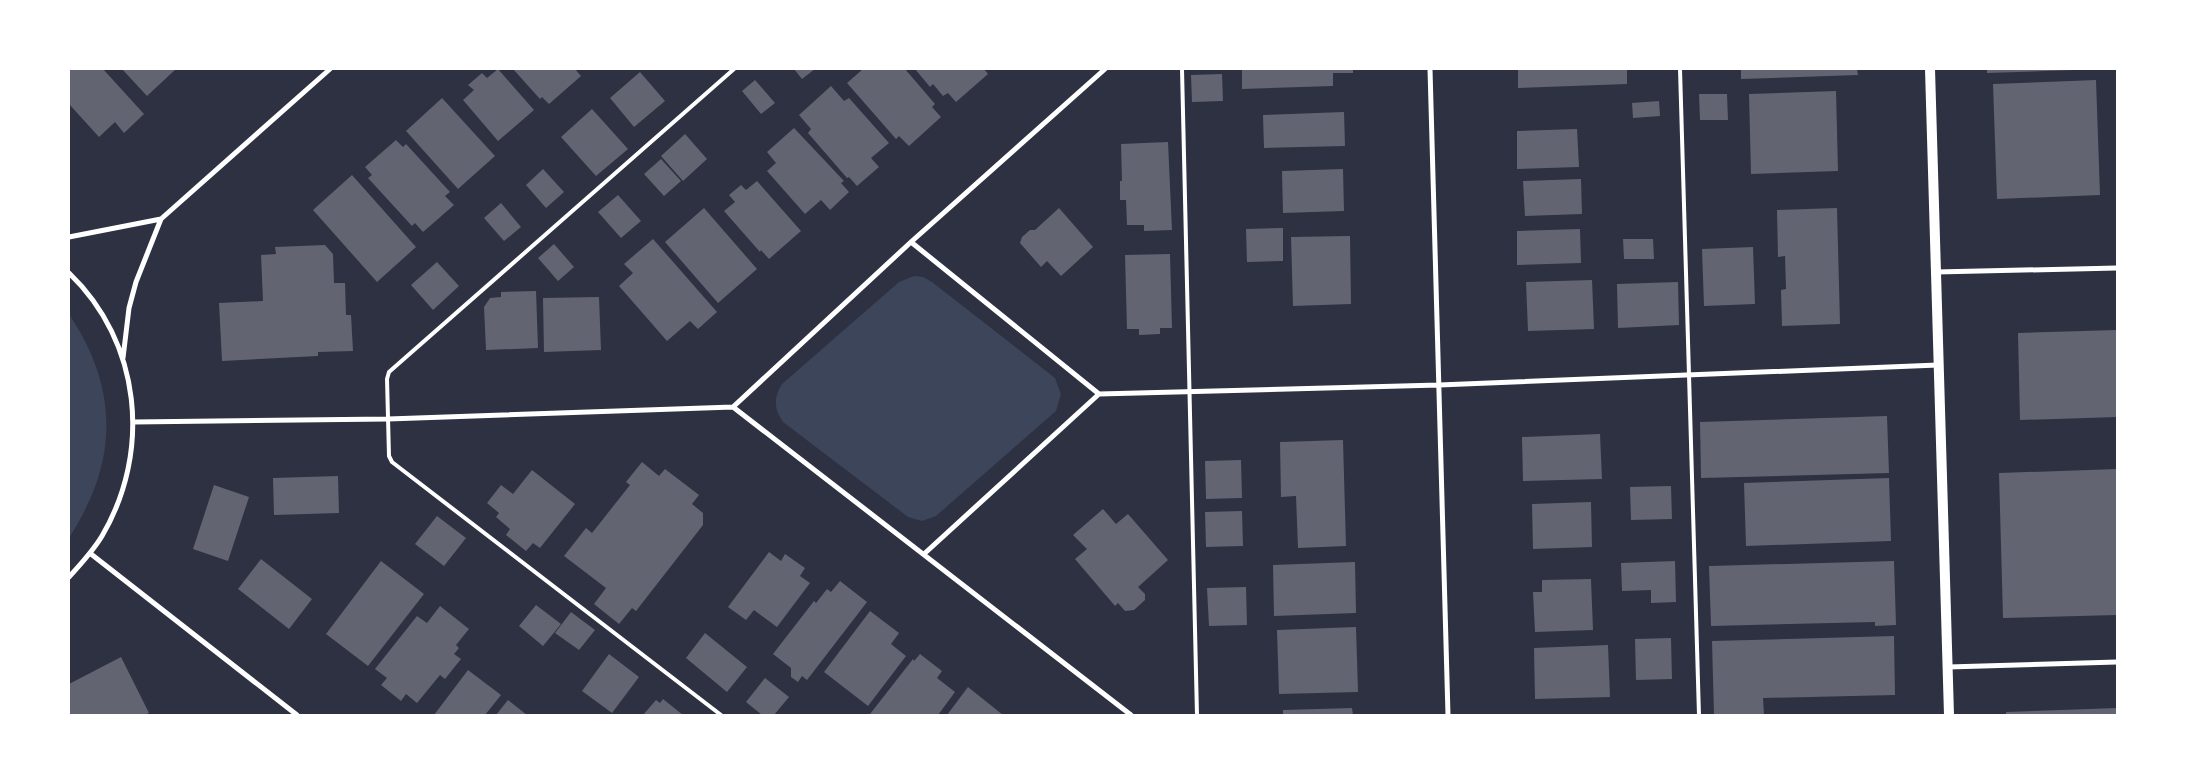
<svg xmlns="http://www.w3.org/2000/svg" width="2186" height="784" viewBox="0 0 2186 784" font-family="Poppins,sans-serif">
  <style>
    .green { fill: #3c4559 }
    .building { fill: #626471 }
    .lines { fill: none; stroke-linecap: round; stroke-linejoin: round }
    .service { stroke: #fff; stroke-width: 4 }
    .minor { stroke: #fff; stroke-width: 5 }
    .secondary { stroke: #fff; stroke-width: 10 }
  </style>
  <rect width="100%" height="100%" fill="#2d3142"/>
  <path class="green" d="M 914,276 L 923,277 L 932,282 L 1055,378 L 1061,394 L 1056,411 L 936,516 L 922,521 L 908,517 L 783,422 C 774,409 773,398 782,384 L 899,282 Z
    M 69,314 C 120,391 118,462 69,538 Z"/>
  <path class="building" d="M 69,69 L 103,69 L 144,114 L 124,133 L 115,122 L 99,137 L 69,104 Z
    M 122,69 L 176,69 L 147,96 Z
    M 498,69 L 534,110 L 498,141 L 463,100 L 474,90 L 468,85 L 482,73 L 487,78 Z
    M 513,69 L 575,69 L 581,76 L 549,104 L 542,97 L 540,99 Z
    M 794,69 L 815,69 L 802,79 Z
    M 863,69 L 905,69 L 935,104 L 932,107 L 941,117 L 909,146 L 899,136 L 896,139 L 847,83 Z
    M 915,69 L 984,69 L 988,74 L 956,102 L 948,93 L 943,96 L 933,84 L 930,87 Z
    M 1242,69 L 1353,69 L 1353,73 L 1333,73 L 1333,86 L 1242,89 Z
    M 1518,69 L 1627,69 L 1627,84 L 1518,88 Z
    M 1741,69 L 1857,69 L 1858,75 L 1741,79 Z
    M 1987,69 L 2074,69 L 2074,70 L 1987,73 Z
    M 640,72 L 665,101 L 634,127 L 610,98 Z
    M 1222,74 L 1223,101 L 1192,102 L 1191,75 Z
    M 755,80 L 775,103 L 761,114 L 742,91 Z
    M 2096,80 L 2100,195 L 1997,199 L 1993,84 Z
    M 831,86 L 844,101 L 849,98 L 889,143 L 871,158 L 879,167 L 857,186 L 849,177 L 847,178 L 808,133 L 811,129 L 799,115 Z
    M 1836,91 L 1838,171 L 1751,174 L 1749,94 Z
    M 1699,94 L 1727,94 L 1728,120 L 1700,120 Z
    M 442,98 L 495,156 L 458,189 L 406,131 Z
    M 1659,101 L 1660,116 L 1633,118 L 1632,103 Z
    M 592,109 L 628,149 L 596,176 L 561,137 Z
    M 1344,112 L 1345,146 L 1264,148 L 1263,115 Z
    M 794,128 L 844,181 L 841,183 L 849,192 L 830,210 L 821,200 L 805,214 L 767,171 L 776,163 L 767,152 Z
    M 1577,129 L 1579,167 L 1517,169 L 1517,131 Z
    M 685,134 L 707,159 L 683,181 L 661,156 Z
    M 396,140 L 403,147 L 406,144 L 450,192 L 445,196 L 454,205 L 423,232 L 415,223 L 412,226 L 368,178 L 372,175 L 365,167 Z
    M 1168,142 L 1172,230 L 1144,231 L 1144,225 L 1127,225 L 1126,200 L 1120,200 L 1120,181 L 1122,181 L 1121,144 Z
    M 661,159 L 681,181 L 664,196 L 644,174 Z
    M 543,169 L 564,192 L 546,208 L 526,185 Z
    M 1343,169 L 1344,211 L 1283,213 L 1282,171 Z
    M 352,175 L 416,247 L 377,282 L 313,210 Z
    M 1581,179 L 1582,214 L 1525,216 L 1523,181 Z
    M 757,181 L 801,231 L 769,259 L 761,250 L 760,252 L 724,211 L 735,202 L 729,195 L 741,185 L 746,190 Z
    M 618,195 L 641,221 L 621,238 L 598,212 Z
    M 501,203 L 521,227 L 504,241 L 484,218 Z
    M 704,208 L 757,269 L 718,303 L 665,242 Z
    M 1059,208 L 1093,247 L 1061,276 L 1047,261 L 1041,267 L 1020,243 L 1022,237 L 1030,230 L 1035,230 Z
    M 1837,208 L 1840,324 L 1782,326 L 1781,290 L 1786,289 L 1785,256 L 1778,257 L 1777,210 Z
    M 1283,228 L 1283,261 L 1247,262 L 1246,229 Z
    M 1580,229 L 1581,263 L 1517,265 L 1517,231 Z
    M 1350,236 L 1351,304 L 1293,306 L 1291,237 Z
    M 653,239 L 717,312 L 698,329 L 690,321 L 667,341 L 619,286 L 633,273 L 624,264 Z
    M 1623,239 L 1653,239 L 1654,259 L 1624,259 Z
    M 554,244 L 574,267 L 558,281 L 538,258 Z
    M 325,245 L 333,254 L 334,283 L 345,283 L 346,315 L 351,315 L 353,351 L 318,352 L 318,356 L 222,361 L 219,303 L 263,301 L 261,255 L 276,254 L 275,247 Z
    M 1753,247 L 1755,304 L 1704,306 L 1702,249 Z
    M 1170,254 L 1172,328 L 1160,328 L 1160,334 L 1139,335 L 1139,329 L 1127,329 L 1125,255 Z
    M 437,262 L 459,286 L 433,310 L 411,285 Z
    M 1592,280 L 1594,329 L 1528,331 L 1526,282 Z
    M 1678,282 L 1679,325 L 1618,328 L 1617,284 Z
    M 536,291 L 538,348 L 486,350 L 484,307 L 490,298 L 501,297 L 501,292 Z
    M 599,297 L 601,350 L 544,352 L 543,298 Z
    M 2117,330 L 2117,417 L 2020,420 L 2018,333 Z
    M 1887,416 L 1889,473 L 1701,478 L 1700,422 Z
    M 1600,434 L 1602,479 L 1523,481 L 1522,437 Z
    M 1343,440 L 1346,546 L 1298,548 L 1296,496 L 1281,497 L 1280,442 Z
    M 1241,460 L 1242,498 L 1206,499 L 1205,461 Z
    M 642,462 L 659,476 L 665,469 L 699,495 L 692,504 L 703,513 L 703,525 L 636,611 L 632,608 L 619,624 L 594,604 L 606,588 L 564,556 L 586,528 L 592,533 L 630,485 L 626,482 Z
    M 2117,469 L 2117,615 L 2003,618 L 1999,473 Z
    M 532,470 L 575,504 L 540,548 L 533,543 L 526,551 L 506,535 L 510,529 L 496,517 L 499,513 L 487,503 L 501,485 L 513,494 Z
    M 338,476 L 339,513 L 274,515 L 273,478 Z
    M 1889,478 L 1891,541 L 1746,546 L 1744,483 Z
    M 214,485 L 249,497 L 228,561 L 193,549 Z
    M 1671,486 L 1672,519 L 1631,520 L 1630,487 Z
    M 1591,502 L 1592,547 L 1533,549 L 1532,504 Z
    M 1103,509 L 1116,524 L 1128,514 L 1168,560 L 1138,587 L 1145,594 L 1145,600 L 1134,610 L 1125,611 L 1118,603 L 1115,606 L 1075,559 L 1087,549 L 1073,535 Z
    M 1242,511 L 1243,546 L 1206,547 L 1205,512 Z
    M 437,516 L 466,538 L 444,566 L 415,544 Z
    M 769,552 L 781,561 L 785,554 L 805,568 L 800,576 L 810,583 L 777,627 L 754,610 L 746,620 L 728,607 Z
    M 261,559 L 312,599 L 289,629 L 238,589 Z
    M 381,561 L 424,594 L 368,666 L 326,634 Z
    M 1675,561 L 1676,602 L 1651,603 L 1651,590 L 1622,591 L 1621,563 Z
    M 1894,561 L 1896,625 L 1875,626 L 1875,622 L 1711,626 L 1709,566 Z
    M 1355,562 L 1356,613 L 1274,616 L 1273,565 Z
    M 1591,579 L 1593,630 L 1535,632 L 1533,592 L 1542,592 L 1542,580 Z
    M 840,581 L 867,602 L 807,680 L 802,676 L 798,682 L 791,677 L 791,668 L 773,654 L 814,601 L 816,603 L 827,589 L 831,592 Z
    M 1246,587 L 1247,625 L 1209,626 L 1207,588 Z
    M 536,605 L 561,624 L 543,646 L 519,626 Z
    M 440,606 L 469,629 L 456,645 L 459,648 L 454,654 L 461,659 L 445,679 L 440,675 L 417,703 L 406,694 L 401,701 L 381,685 L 387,678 L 375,669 L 417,616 L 427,623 Z
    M 870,611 L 899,633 L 891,644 L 906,656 L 868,706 L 824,672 Z
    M 571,612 L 595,630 L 579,650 L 555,633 Z
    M 1356,627 L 1358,692 L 1279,694 L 1277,630 Z
    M 705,633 L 747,667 L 727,692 L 686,658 Z
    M 1894,636 L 1895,695 L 1763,698 L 1764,715 L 1714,715 L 1712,641 Z
    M 1671,638 L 1672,679 L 1636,680 L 1635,639 Z
    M 1608,645 L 1610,697 L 1535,699 L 1534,648 Z
    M 609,654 L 639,677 L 612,713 L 582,691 Z
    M 920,654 L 942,671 L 937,678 L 955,692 L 938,715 L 870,714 L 913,659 L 914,661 Z
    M 121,657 L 149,713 L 144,715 L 69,715 L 69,684 Z
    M 468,670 L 501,695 L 485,715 L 434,715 Z
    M 765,678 L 789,697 L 774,715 L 762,715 L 746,702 Z
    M 968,687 L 1003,715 L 947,715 Z
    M 663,699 L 683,715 L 643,715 L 656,700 L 660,703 Z
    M 508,700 L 527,715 L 496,715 Z
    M 1352,708 L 1353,715 L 1283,715 L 1283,710 Z
    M 2117,708 L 2117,715 L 2006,715 L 2006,712 Z"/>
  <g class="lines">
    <path class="service" d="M 1182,69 L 1197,715
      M 1680,69 L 1699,715
      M 721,715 L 392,462 L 389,456 L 387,379 L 389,372 L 734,69"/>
    <path class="minor" d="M 1430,69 L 1448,715
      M 69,237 L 161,219
      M 911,242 L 1099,394 L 1439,385 L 1938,365
      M 1936,272 L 2117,268
      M 69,273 C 141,342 152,451 102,536 C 93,551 81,564 69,577
      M 123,358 L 129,308 L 136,282 L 161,219 L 330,69
      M 733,407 L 1131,715
      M 733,407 L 911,242 L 1105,69
      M 134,422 L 388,419 L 733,407
      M 91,554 L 297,715
      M 924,554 L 1099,394
      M 1948,667 L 2117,662"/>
    <path class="secondary" d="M 1930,69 L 1949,715"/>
  </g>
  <rect width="2186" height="784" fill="none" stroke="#ffffff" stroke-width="140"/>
</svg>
